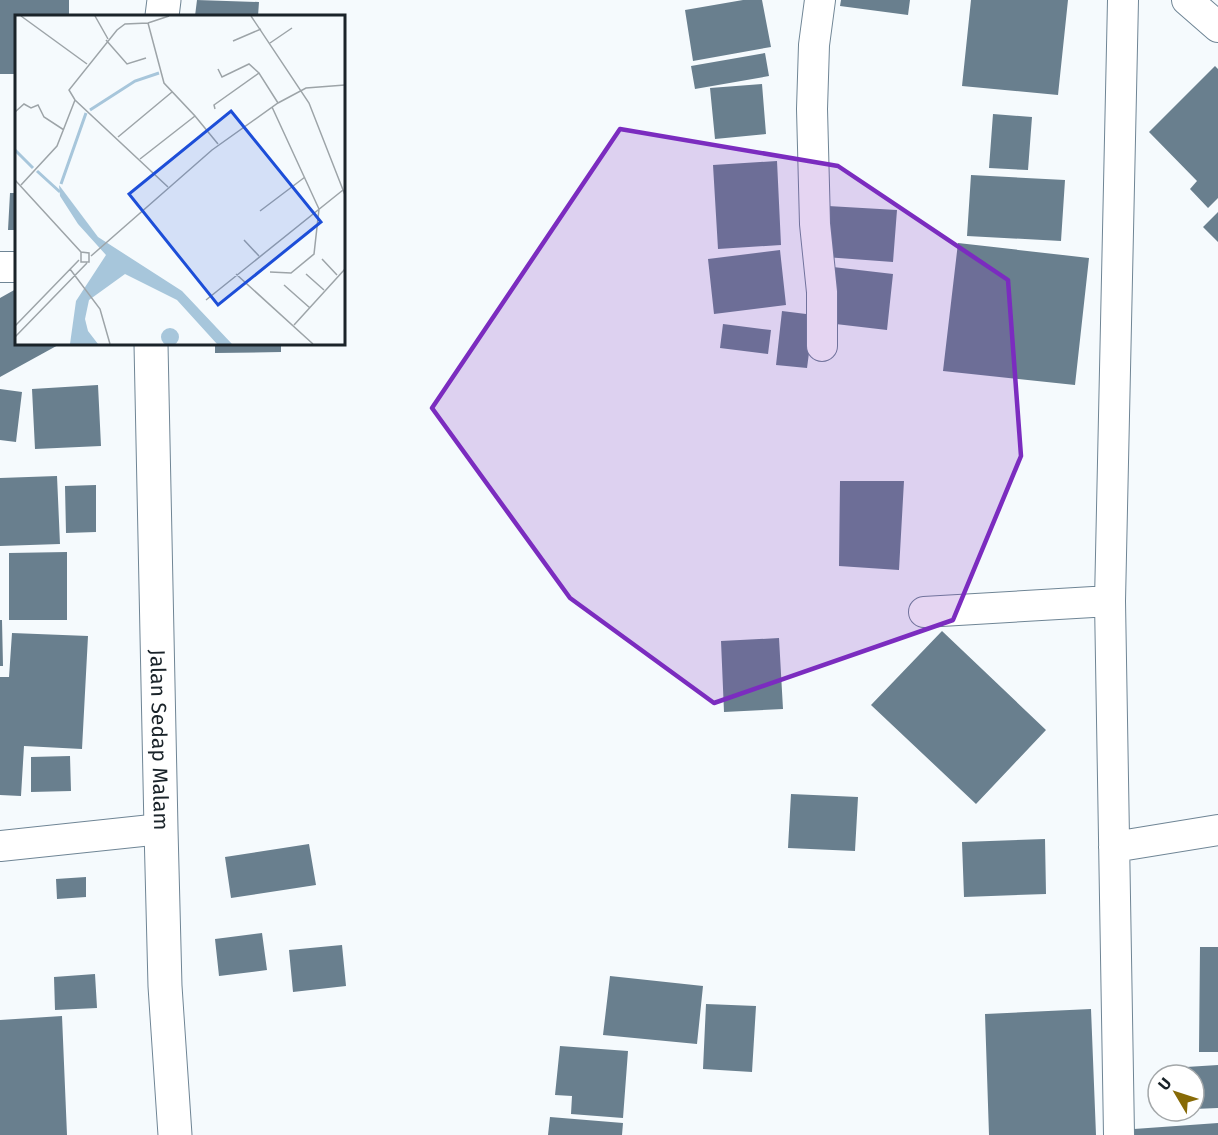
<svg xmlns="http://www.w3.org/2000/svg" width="1218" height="1135" viewBox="0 0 1218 1135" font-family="'Fira Sans',sans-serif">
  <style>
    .building { fill: #697f8e }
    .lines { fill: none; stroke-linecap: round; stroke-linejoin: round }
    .street-casing { stroke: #6f8595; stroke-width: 32 }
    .secondary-casing { stroke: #6f8595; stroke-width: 35 }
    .street { stroke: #fff; stroke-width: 30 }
    .secondary { stroke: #fff; stroke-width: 33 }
    .marked { fill: #7b2cbf; fill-opacity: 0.2; stroke: #7b2cbf; stroke-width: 4.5; stroke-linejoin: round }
    .labels { text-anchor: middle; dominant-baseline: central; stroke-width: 4.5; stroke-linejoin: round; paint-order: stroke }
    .street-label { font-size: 21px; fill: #1a2329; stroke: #fff }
    .inset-river { fill: none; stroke: #a7c6db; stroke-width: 3 }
    .inset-road { fill: none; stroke: #9da4a8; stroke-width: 1.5 }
    .view { fill: #1d4ed8; fill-opacity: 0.15; stroke: #1d4ed8; stroke-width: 3 }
    .inset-edge { fill: none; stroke: #1a2329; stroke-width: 3 }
  </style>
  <rect width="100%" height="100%" fill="#f5fafd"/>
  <path class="building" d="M 0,0 L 69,0 L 69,16 L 16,16 L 16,74 L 0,74 Z
    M 197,0 L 259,2 L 258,16 L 195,16 Z
    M 743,0 L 762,0 L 771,47 L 693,61 L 685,10 Z
    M 841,0 L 910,0 L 908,15 L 840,6 Z
    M 971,0 L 1068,0 L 1058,95 L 962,86 Z
    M 765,53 L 769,76 L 695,89 L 691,66 Z
    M 1215,66 L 1218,69 L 1218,198 L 1208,208 L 1190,189 L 1197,181 L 1149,132 Z
    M 762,84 L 766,134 L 715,139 L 710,88 Z
    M 993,114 L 1032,117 L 1028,170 L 989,168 Z
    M 777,161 L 781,245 L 718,249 L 713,165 Z
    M 971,175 L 1065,180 L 1061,241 L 967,236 Z
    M 10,193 L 16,193 L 16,230 L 8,230 Z
    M 828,206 L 897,210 L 893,262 L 825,257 Z
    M 1218,212 L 1218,242 L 1203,227 Z
    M 958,243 L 1089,258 L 1075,385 L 943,371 Z
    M 780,250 L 786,305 L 714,314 L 708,259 Z
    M 833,267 L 893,274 L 887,330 L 827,323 Z
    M 16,289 L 16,344 L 60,344 L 0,377 L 0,298 Z
    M 782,311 L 814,315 L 807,368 L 776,365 Z
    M 723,324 L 771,330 L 768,354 L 720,348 Z
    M 215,344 L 281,344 L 281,352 L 215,353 Z
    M 98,385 L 101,446 L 35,449 L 32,389 Z
    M 0,389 L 22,392 L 16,442 L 0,440 Z
    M 57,476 L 60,544 L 0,546 L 0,478 Z
    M 840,481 L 904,481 L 899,570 L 839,566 Z
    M 96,485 L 96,532 L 66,533 L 65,486 Z
    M 67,552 L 67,620 L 9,620 L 9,553 Z
    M 0,620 L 2,620 L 3,666 L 0,666 Z
    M 942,631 L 1046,730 L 976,804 L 871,705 Z
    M 12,633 L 88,636 L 82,749 L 24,746 L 21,796 L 0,795 L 0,677 L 9,677 Z
    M 779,638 L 783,709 L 724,712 L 721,641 Z
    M 70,756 L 71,791 L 31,792 L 31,757 Z
    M 791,794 L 858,797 L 855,851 L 788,848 Z
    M 1045,839 L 1046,894 L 964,897 L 962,842 Z
    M 309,844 L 316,885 L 231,898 L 225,857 Z
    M 86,877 L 86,897 L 57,899 L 56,879 Z
    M 262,933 L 267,970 L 219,976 L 215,939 Z
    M 342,945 L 346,986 L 293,992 L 289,950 Z
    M 1200,947 L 1218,947 L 1218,1052 L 1199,1052 Z
    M 95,974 L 97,1008 L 55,1010 L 54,977 Z
    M 610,976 L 703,986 L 697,1044 L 603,1035 Z
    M 706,1004 L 756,1006 L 752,1072 L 703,1069 Z
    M 1091,1009 L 1096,1135 L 989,1135 L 985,1014 Z
    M 62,1016 L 67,1135 L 0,1135 L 0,1020 Z
    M 560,1046 L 628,1051 L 623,1118 L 571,1114 L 572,1096 L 555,1095 Z
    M 1218,1065 L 1218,1108 L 1194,1109 L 1194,1075 L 1187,1075 L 1186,1067 Z
    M 550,1117 L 623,1123 L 622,1135 L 548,1135 Z
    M 1218,1123 L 1218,1135 L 1134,1135 L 1134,1129 Z"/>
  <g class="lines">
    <defs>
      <path id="street" d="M 820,0 L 814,45 L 812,109 L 815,224 L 822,292 L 822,346
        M 1187,0 L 1218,27
        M 0,267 L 16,267
        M 924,612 L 1110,601
        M 0,846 L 161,829
        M 1114,847 L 1218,830
        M 1119,1135 L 1110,601 L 1123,0"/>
      <g id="secondary">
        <path d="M 162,16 L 164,0"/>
        <path id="s1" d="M 151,344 L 161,829 L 165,986 L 175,1135"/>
      </g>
    </defs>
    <use href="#street" class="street-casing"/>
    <use href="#secondary" class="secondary-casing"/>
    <use href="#street" class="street"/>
    <use href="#secondary" class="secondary"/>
  </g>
  <path class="marked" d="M 620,129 L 838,166 L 1008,280 L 1021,456 L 953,620 L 714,703 L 570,598 L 432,408 Z"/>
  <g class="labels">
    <g class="street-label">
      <text stroke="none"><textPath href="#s1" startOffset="396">Jalan Sedap Malam</textPath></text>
    </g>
  </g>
  <g transform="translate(15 15)">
    <rect width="330" height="330" fill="#f5fafd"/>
    <path d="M 44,170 L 83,222 L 167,276 L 217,329 L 202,329 L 162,285 L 110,259 L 74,285 L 70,304 L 73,316 L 83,329 L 55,329 L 61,286 L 91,240 L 63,209 L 45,181 ZM146 322a9 9 0 1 1 18 0a9 9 0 1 1-18 0Z" fill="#a7c6db"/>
    <path class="inset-river" d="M 75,95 L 120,66 L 144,58M 0,135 L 18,153M 22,156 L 45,177M 46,169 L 71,98"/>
    <path class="inset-road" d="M 6,1 L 72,49M 80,1 L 93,24M 236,1 L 294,88 L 330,180M 91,25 L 112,49 L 131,43M 218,26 L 246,14M 255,28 L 277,13M 203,54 L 207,62 L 234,49 L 244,58M 200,94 L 199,90 L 244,58 L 263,88M 0,97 L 9,89 L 16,93 L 23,90 L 29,102 L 49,115M 180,101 L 203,129M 103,122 L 157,77M 125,144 L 180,101 L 149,68 L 133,8M 0,165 L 66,237 L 74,238 L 74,247 L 66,247 L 66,237M 6,170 L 42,131 L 60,85M 153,172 L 60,85 L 54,75 L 102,15 L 110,9 L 133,8 L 154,1M 245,196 L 290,162M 229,225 L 244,241M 76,241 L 197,135 L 263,88 L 291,73 L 330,70M 307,244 L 322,260M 55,254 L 85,294 L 95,329M 255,257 L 276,258 L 299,239 L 304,194 L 257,92M 221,259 L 298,329M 291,259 L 309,275M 269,270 L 295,293M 191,285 L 328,175M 279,310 L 330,254M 0,311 L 64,245M 0,322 L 72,248"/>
    <path class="view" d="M 216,96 L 306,207 L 203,290 L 114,179 Z"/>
    <rect width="330" height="330" class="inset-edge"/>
  </g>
  <g transform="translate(1176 1093) rotate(309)"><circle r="28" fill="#ffffff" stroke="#a3a7a9" stroke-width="1.5"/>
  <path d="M0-4.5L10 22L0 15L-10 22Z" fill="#876a06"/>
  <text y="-9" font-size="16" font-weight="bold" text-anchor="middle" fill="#1a2329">U</text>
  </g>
</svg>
